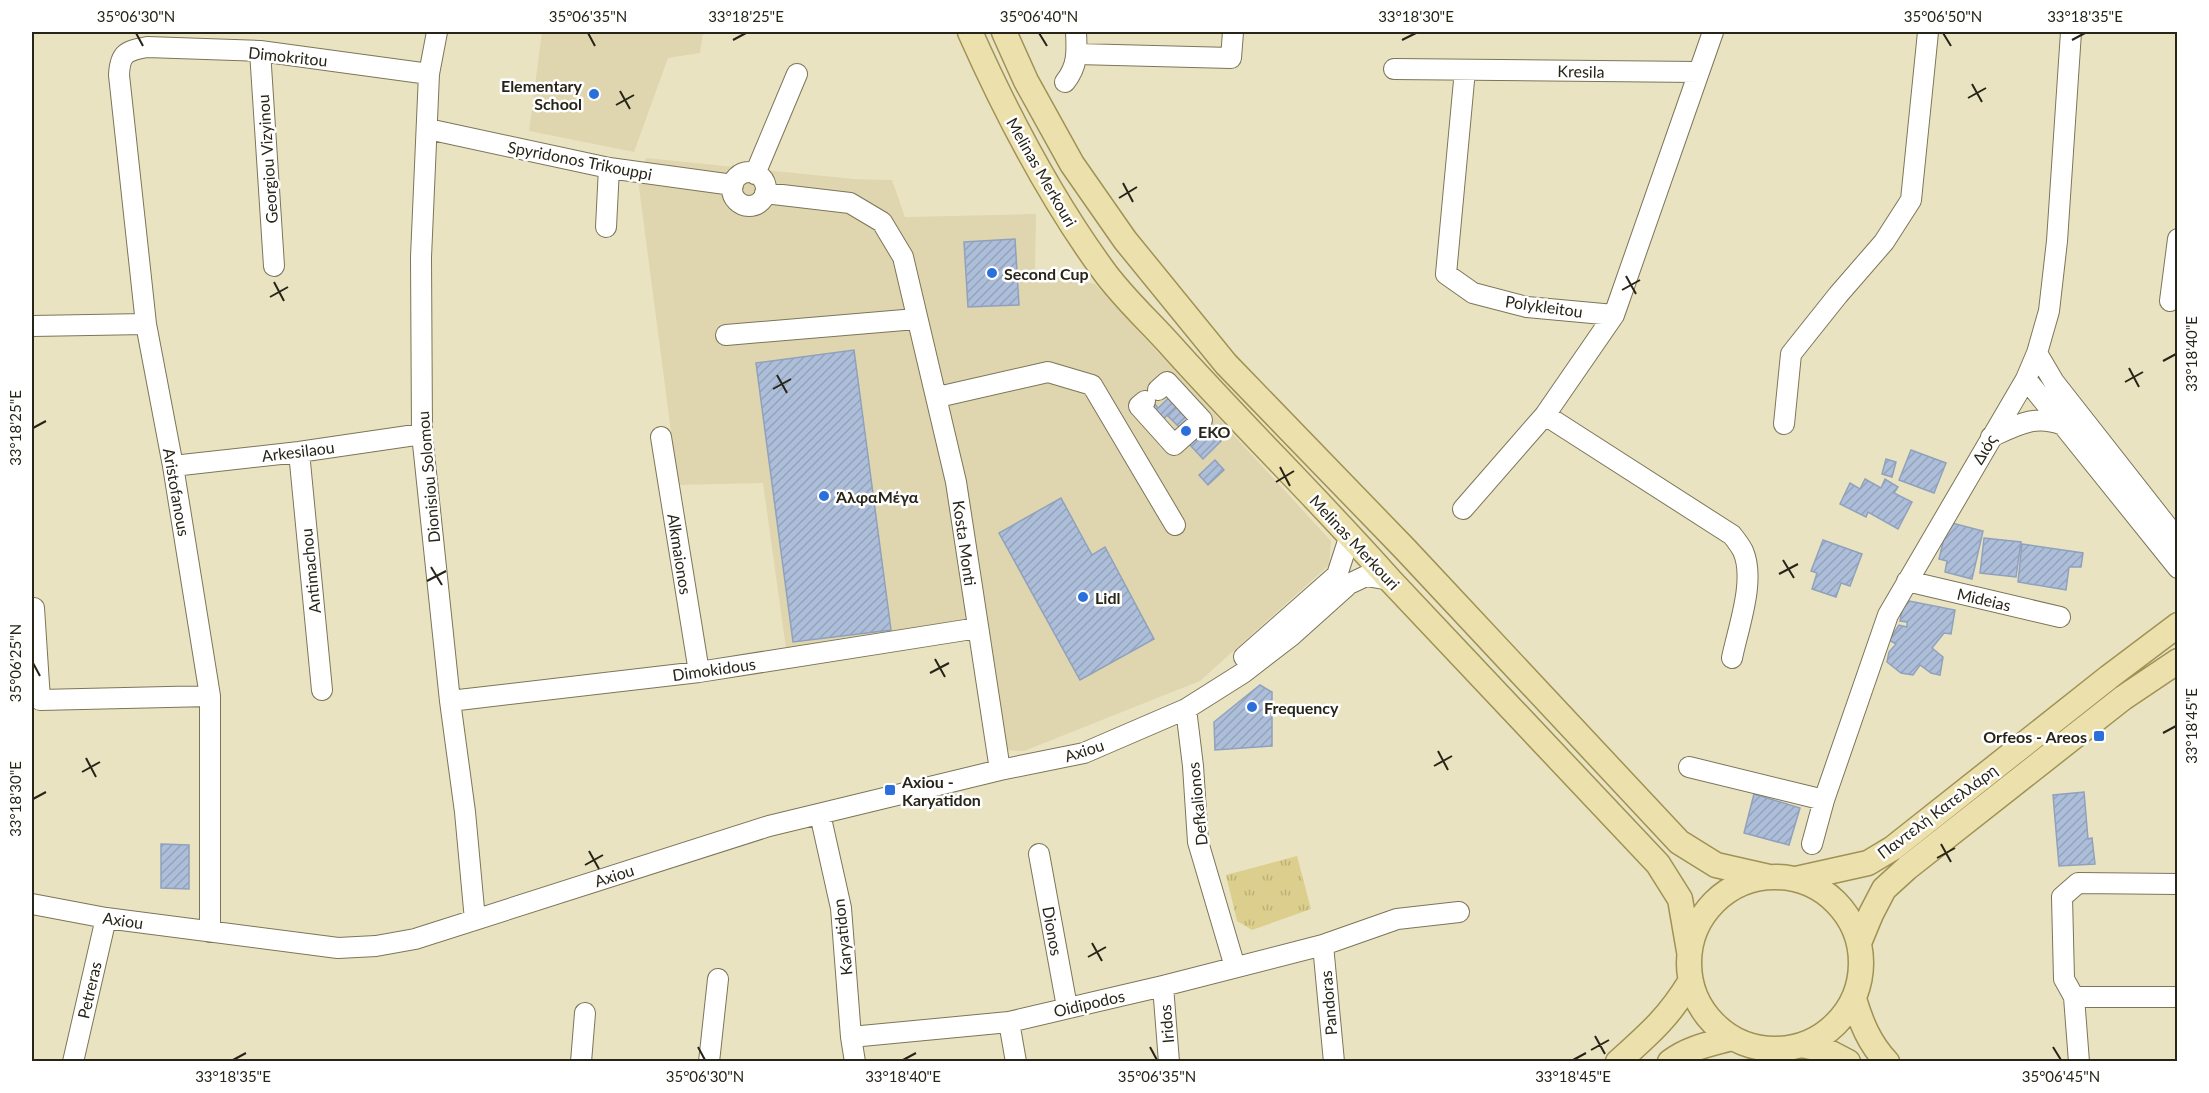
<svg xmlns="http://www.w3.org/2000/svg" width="2209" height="1093" viewBox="0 0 2209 1093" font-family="Lato,sans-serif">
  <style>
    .built { fill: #dfd6af }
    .grass { fill: url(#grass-tufts) }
    .building { fill: url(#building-hatch); stroke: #90a1bc; stroke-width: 1.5 }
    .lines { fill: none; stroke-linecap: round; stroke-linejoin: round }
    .minor-casing { stroke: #7c7558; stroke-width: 22 }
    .major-casing { stroke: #9f9254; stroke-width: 27 }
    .minor { stroke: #fff; stroke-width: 20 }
    .major { stroke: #ece1ac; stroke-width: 24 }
    .ticks { fill: none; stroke: #272418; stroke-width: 2 }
    .poi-dot { fill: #2a6fdb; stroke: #fff; stroke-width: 2 }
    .labels { text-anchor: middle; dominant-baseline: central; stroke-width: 5; stroke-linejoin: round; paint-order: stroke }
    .street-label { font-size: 16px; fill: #272418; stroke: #fff }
    .poi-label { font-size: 16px; font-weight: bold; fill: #272418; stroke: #fff; text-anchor: start }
    .neatline { fill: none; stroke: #272418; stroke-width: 2 }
    .ticks-label { font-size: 15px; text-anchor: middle; fill: #272418 }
  </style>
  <defs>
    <pattern id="grass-tufts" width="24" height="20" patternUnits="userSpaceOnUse" patternTransform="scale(1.5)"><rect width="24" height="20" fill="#dcce8c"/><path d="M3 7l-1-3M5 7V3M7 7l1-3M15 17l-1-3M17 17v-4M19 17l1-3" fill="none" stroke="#bdb178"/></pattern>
    <pattern id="building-hatch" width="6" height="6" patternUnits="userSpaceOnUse" patternTransform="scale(1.5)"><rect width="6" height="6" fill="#adbeda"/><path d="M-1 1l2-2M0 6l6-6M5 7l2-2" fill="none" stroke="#95a3ba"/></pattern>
  </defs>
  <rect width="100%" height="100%" fill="#eae3c2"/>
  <path class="built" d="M 542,32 L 703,32 L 700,53 L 668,58 L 634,152 L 529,131 Z
    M 646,158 L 854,179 L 892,180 L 905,217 L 1036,214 L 1035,272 L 1095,284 L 1331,541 L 1329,565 L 1200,681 L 1024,751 L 1003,750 L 985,617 L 786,649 L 763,483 L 678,485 L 638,180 Z"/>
  <path class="grass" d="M 1297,856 L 1311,909 L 1252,930 L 1237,921 L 1226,875 Z"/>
  <path class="building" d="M 1015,239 L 1019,305 L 968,307 L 964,242 Z
    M 854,350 L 891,630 L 793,642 L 756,363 Z
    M 1173,394 L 1181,402 L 1157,425 L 1150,398 L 1158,408 Z
    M 1180,404 L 1194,413 L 1221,441 L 1203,459 L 1177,431 L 1180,428 L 1167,415 Z
    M 1911,450 L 1946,463 L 1934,493 L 1899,480 Z
    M 1886,459 L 1896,462 L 1892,477 L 1882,474 Z
    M 1215,460 L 1224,470 L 1208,485 L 1199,475 Z
    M 1865,479 L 1881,488 L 1885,479 L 1898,487 L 1894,493 L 1912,502 L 1898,529 L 1868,512 L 1866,517 L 1840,504 L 1850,483 L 1860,489 Z
    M 1061,498 L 1092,555 L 1105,547 L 1154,639 L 1080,680 L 999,533 Z
    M 1948,522 L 1983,531 L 1972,579 L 1945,572 L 1947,561 L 1939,559 Z
    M 1984,538 L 2021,542 L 2016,577 L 1980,573 Z
    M 1823,540 L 1862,554 L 1850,586 L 1841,583 L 1836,597 L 1812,589 L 1817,573 L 1811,571 Z
    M 2022,544 L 2083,553 L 2081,567 L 2069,567 L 2066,590 L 2018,582 Z
    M 1904,600 L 1955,610 L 1951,634 L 1944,633 L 1932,648 L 1943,657 L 1940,675 L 1931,673 L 1920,665 L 1913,675 L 1901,673 L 1887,662 L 1889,652 L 1896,644 L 1889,640 L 1899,625 L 1907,627 L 1907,622 L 1900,621 Z
    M 1260,685 L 1272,692 L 1272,746 L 1215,750 L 1214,722 Z
    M 2084,792 L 2088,839 L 2092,838 L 2095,864 L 2059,866 L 2053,795 Z
    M 1754,794 L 1800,808 L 1789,845 L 1744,833 Z
    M 161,844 L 189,845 L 189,889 L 161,888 Z"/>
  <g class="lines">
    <defs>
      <path id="minor" d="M 437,32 L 429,74 L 421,257 L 422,434 L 450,701 L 465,812 L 475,920
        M 260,51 L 274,266
        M 1077,54 L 1231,58 L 1233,32
        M 1394,69 L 1697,72
        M 1465,70 L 1446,274 L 1473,293 L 1527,307 L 1614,315
        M 1065,82 C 1078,66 1077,51 1076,32
        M 428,129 L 609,168 L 733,185
        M732 189a17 17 0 1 1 34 0a17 17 0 1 1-34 0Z
        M 755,174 L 797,74
        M 765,193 L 850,203 L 882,222 L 903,257 L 956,482 L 1000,770
        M 606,227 L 609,168
        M 2170,301 L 2178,239
        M 32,326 L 146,324
        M 726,335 L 916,319
        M 2037,353 L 2054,382 L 2178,540
        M 2026,379 L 2178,568
        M 938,397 L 1048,372 L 1092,385 L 1175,525
        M 1145,401 L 1139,406 L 1174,445 L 1202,420 L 1167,382 L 1158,390
        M 1545,415 L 1732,535 C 1736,540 1740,545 1743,551 C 1756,580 1738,628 1732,658
        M 1784,424 L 1791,354 L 1838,295 L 1884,242 L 1911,200 L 1928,32
        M 661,437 L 699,672
        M 1991,437 C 2017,425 2035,414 2063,425
        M 299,452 L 322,690
        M 173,466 L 299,452 L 422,434
        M 1463,509 L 1545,415 L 1614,315 L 1713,32
        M 1907,581 L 2060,617
        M 34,608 L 40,700 L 210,696
        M 1244,657 L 1337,575 L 1350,535
        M 450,701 L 699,672 L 978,628
        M 1186,709 L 1193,766 L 1198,842 L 1235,967
        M 1689,767 L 1824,800
        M 820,814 L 841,908 L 851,1037 L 855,1062
        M 1812,844 L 1824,800 L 1888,615 L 2026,379 L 2037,353 L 2049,311 L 2057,241 L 2071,32
        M 1039,854 L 1067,1007
        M 32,904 L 106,918 L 338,948 L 376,946 L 415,939 L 769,826 L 1000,770 L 1084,753 L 1186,709 L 1243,673 L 1291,636 L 1349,584 L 1366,576 L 1390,580
        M 210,932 L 210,696 L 173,466 L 146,324 L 119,75 C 120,53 126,51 147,47 L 260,51 L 429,74
        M 1323,945 L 1334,1062
        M 1163,986 L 1169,1062
        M 2074,997 L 2178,997
        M 1009,1022 L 1016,1062
        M 851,1037 L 1009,1022 L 1163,986 L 1323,945 L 1397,919 L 1459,912
        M 73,1062 L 106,918
        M 581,1062 L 585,1013
        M 709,1062 L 718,979
        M 2079,1062 L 2074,997 L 2064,979 L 2062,897 L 2078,883 L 2178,884"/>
      <path id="major" d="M 970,32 C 1007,115 1049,196 1103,270 C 1123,298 1150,322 1173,348 C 1244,427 1320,501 1390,580 L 1658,864 L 1680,899 L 1689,951
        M 1004,32 L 1026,81 L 1072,164 L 1125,240 L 1226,364 L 1405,549 L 1679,842 L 1716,865 L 1769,877
        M1689 963a86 86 0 1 1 172 0a86 86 0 1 1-172 0Z
        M 1796,879 L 1868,863 L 1893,848 L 2109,677 L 2178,625
        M 1859,943 L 1871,914 L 1884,889 L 1907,868 L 2123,698 L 2178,661
        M 1854,999 C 1861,1022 1869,1043 1887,1062
        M 1802,1045 L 1825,1050 L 1848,1062
        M 1618,1062 C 1649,1034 1668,1018 1690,982
        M 1670,1062 C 1688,1048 1710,1044 1732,1038"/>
    </defs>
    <use href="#minor" class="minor-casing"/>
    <use href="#major" class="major-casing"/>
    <use href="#minor" class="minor"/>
    <use href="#major" class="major"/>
  </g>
  <path class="ticks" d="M 136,33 L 143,46M 588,33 L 595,46M 1039,33 L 1047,46M 1943,33 L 1951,46M 733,40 L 746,33M 1402,40 L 1416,33M 2072,40 L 2085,33M 1972,84 L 1982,102M 620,91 L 630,109M 1968,98 L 1986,88M 616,105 L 634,95M 1123,183 L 1133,202M 1119,198 L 1137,187M 1626,276 L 1636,294M 274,282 L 284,301M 1622,290 L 1640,280M 270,297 L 288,287M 2163,361 L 2176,354M 2129,368 L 2139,387M 777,375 L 787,393M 2125,382 L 2143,372M 773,389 L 791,379M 33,428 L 46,421M 1280,467 L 1290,486M 1276,482 L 1294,471M 1783,560 L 1794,578M 431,567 L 442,585M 1779,574 L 1798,564M 427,581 L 446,571M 935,659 L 945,677M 33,663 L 40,676M 930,673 L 949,663M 2163,733 L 2176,726M 1438,751 L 1448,770M 86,758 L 96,777M 1434,766 L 1452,756M 82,772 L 100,762M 33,799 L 46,792M 1941,844 L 1951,862M 589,851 L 599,869M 1937,858 L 1955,848M 585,865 L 603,855M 1092,943 L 1102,961M 1088,957 L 1106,947M 1595,1036 L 1605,1054M 698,1047 L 705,1060M 1150,1047 L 1157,1060M 2053,1047 L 2061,1060M 1591,1050 L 1609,1040M 233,1060 L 246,1053M 903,1060 L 916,1053M 1573,1060 L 1586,1053"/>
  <g class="poi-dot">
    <circle cx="594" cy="94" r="6"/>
    <circle cx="992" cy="273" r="6"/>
    <circle cx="1186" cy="431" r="6"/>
    <circle cx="824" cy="496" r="6"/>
    <circle cx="1083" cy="597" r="6"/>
    <circle cx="1252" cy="707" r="6"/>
    <rect x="2093" y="730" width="12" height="12" rx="3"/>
    <rect x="884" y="784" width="12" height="12" rx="3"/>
  </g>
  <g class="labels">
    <g class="street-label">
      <text transform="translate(288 56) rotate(6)">Dimokritou</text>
      <text transform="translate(1581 71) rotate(1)">Kresila</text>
      <text transform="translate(267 159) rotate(-94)">Georgiou Vizyinou</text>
      <text transform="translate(580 160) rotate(11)">Spyridonos Trikouppi</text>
      <text transform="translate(1042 172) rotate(60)">Melinas Merkouri</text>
      <text transform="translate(1544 306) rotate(8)">Polykleitou</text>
      <text transform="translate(1984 449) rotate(-59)">Διός</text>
      <text transform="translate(298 451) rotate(-7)">Arkesilaou</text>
      <text transform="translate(428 477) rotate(-95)">Dionisiou Solomou</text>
      <text transform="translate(177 492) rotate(80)">Aristofanous</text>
      <text transform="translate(1355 542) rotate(47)">Melinas Merkouri</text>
      <text transform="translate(965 543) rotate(82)">Kosta Monti</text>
      <text transform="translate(680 554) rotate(81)">Alkmaionos</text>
      <text transform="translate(310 571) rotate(-96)">Antimachou</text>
      <text transform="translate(1984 599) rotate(13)">Mideias</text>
      <text transform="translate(714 669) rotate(-8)">Dimokidous</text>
      <text transform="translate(1084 750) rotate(-18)">Axiou</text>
      <text transform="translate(1197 804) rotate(-96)">Defkalionos</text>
      <text transform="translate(1937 811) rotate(-37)">Παντελή Κατελλάρη</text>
      <text transform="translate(614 875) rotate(-18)">Axiou</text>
      <text transform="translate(123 920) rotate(8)">Axiou</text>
      <text transform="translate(1053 931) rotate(80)">Dionos</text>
      <text transform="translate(842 937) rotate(-96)">Karyatidon</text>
      <text transform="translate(89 990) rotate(-77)">Petreras</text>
      <text transform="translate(1089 1003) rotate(-13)">Oidipodos</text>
      <text transform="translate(1328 1003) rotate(-95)">Pandoras</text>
      <text transform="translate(1166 1024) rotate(-95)">Iridos</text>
    </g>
    <g class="poi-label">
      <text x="582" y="85" text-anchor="end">Elementary<tspan x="582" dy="18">School</tspan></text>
      <text x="1004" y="273">Second Cup</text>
      <text x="1198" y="431">EKO</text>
      <text x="836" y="496">ΆλφαΜέγα</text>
      <text x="1095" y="597">Lidl</text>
      <text x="1264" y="707">Frequency</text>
      <text x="2087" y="736" text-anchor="end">Orfeos - Areos</text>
      <text x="902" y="781">Axiou -<tspan x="902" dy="18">Karyatidon</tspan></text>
    </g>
  </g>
  <rect width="2209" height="1093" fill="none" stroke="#ffffff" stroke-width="66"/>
  <rect x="33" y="33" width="2143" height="1027" class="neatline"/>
  <g class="ticks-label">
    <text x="136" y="22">35°06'30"N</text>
    <text x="588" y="22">35°06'35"N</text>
    <text x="746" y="22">33°18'25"E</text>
    <text x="1039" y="22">35°06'40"N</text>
    <text x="1416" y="22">33°18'30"E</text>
    <text x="1943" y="22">35°06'50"N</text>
    <text x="2085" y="22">33°18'35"E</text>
    <text transform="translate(2192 354) rotate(-90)" y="5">33°18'40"E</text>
    <text transform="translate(16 428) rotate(-90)" y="5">33°18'25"E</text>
    <text transform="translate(16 663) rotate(-90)" y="5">35°06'25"N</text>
    <text transform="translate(2192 726) rotate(-90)" y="5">33°18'45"E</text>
    <text transform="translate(16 799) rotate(-90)" y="5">33°18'30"E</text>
    <text x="233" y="1082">33°18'35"E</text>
    <text x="705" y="1082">35°06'30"N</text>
    <text x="903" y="1082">33°18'40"E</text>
    <text x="1157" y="1082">35°06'35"N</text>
    <text x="1573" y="1082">33°18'45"E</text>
    <text x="2061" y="1082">35°06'45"N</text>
  </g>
</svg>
